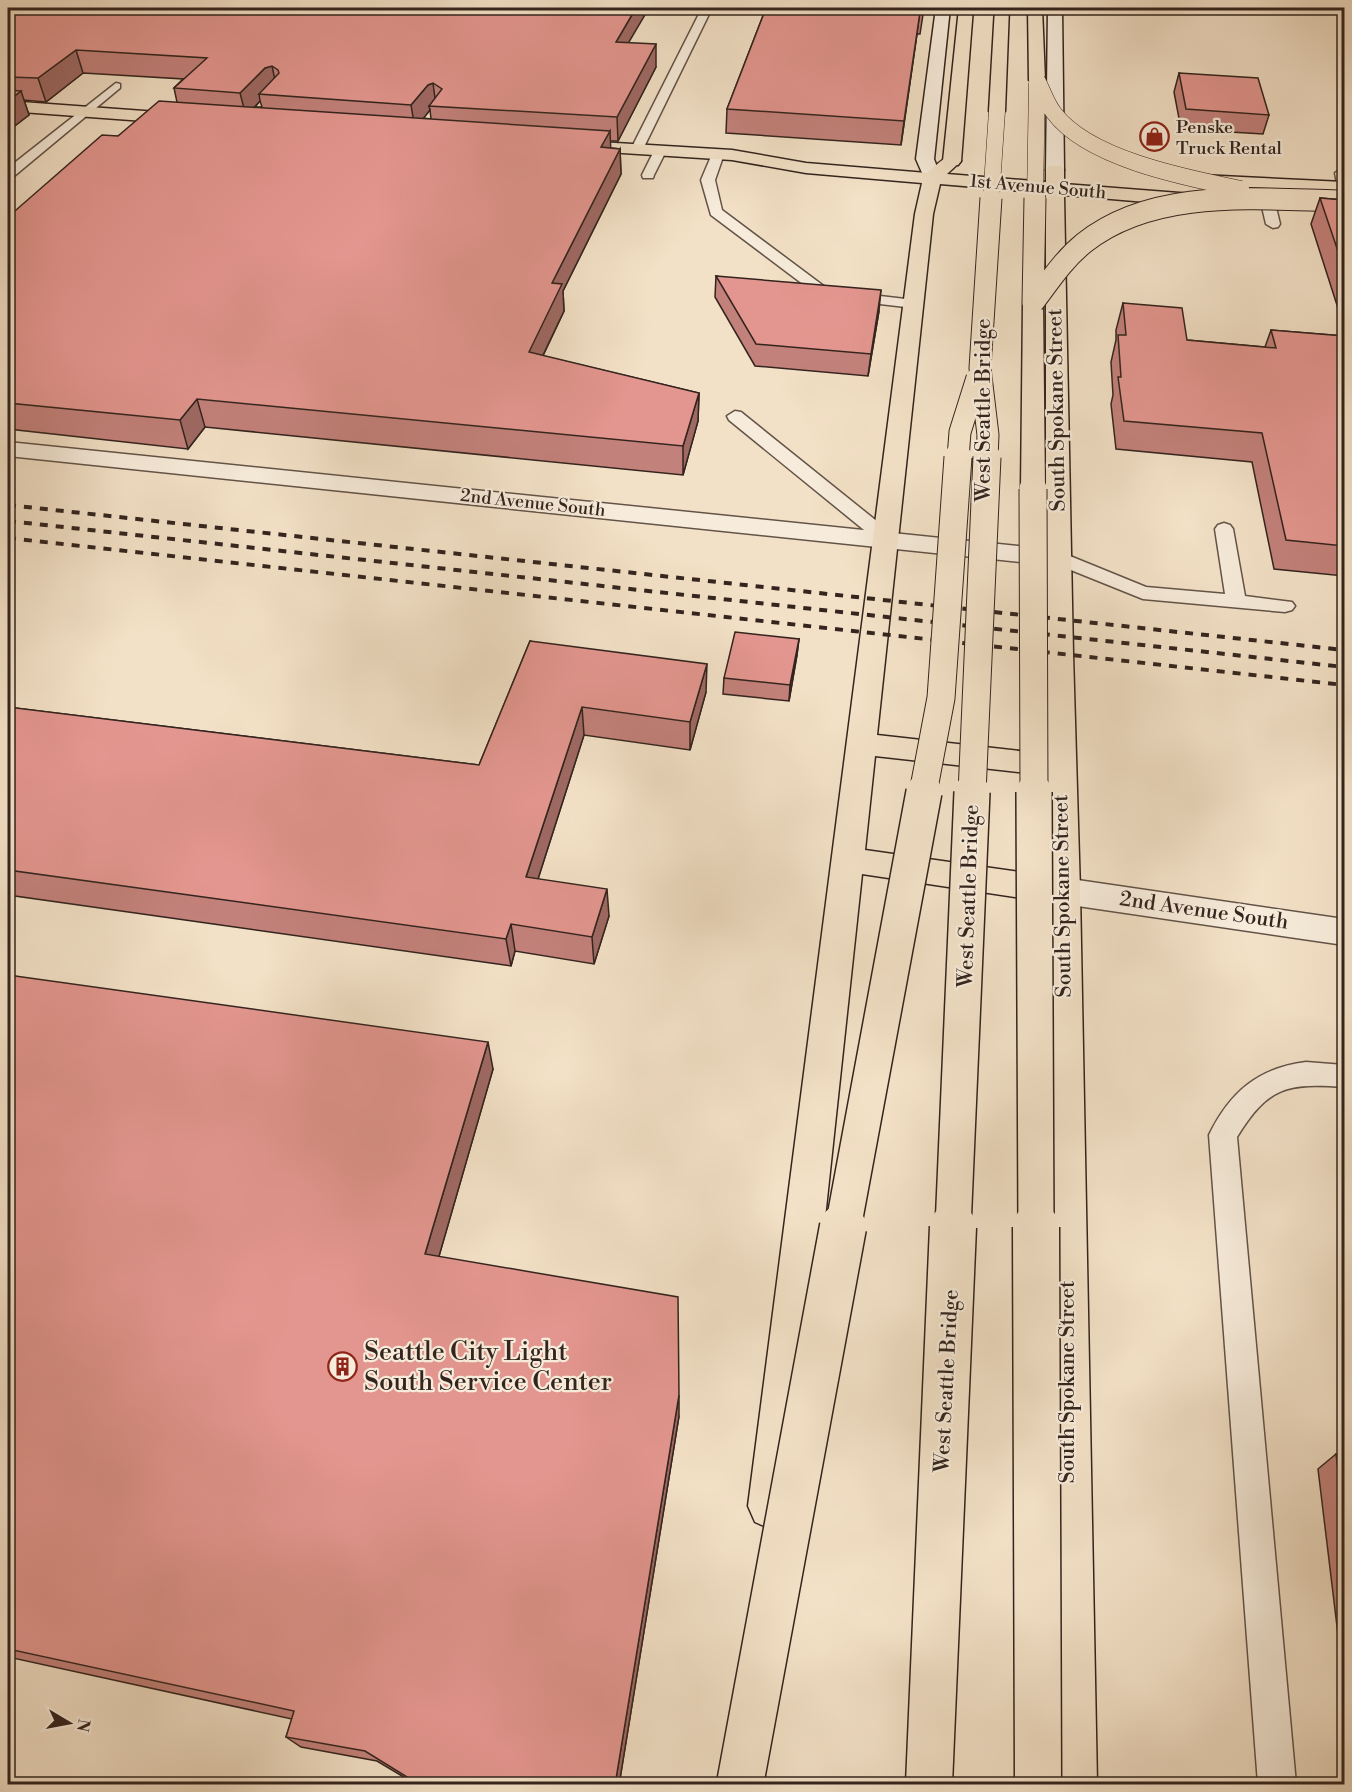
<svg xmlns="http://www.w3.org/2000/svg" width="1352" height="1792" viewBox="0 0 1352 1792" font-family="'Libre Bodoni',serif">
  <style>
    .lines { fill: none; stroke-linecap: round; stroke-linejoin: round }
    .service-casing { stroke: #635348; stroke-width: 3 }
    .minor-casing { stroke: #635348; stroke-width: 3 }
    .secondary-casing { stroke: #33241e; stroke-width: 3 }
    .primary-casing { stroke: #33241e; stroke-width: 3 }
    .motorway-casing { stroke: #33241e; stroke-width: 3 }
    .service { fill: #f7ecdb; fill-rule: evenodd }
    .minor { fill: #f7ecdb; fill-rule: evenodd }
    .secondary { fill: #f7ecdb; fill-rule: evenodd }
    .primary { fill: #f3e1c7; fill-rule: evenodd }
    .motorway { fill: #f3e1c7; fill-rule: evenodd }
    .rail { stroke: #33241e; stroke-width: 4; stroke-dasharray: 8 8; stroke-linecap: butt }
    .motorway-bridge-far4-casing { stroke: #33241e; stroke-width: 17; stroke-linecap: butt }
    .motorway-bridge-far3-casing { stroke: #33241e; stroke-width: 23; stroke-linecap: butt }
    .motorway-bridge-far2-casing { stroke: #33241e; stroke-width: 29; stroke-linecap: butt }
    .motorway-bridge-far1-casing { stroke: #33241e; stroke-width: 38; stroke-linecap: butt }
    .motorway-bridge-casing { stroke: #33241e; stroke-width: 49; stroke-linecap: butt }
    .motorway-bridge-far4 { stroke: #f3e1c7; stroke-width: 16 }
    .motorway-bridge-far3 { stroke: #f3e1c7; stroke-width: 21 }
    .motorway-bridge-far2 { stroke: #f3e1c7; stroke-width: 27 }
    .motorway-bridge-far1 { stroke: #f3e1c7; stroke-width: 35 }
    .motorway-bridge { stroke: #f3e1c7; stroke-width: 46 }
    .wall { fill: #c3817b; stroke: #33241e; stroke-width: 1.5; fill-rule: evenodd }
    .shaded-wall { fill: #9f6964; stroke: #33241e; stroke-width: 1.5 }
    .building { fill: #e3968f; stroke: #33241e; stroke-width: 1.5 }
    .labels { text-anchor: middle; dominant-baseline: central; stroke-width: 4.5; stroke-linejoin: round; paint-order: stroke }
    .far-poi-label { font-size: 18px; fill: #33241e; stroke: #f7ecdb; text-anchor: start }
    .far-street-label { font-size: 18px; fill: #33241e; stroke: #f7ecdb }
    .street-label { font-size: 21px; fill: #33241e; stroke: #f7ecdb }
    .near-poi-label { font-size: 26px; fill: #33241e; stroke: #f7ecdb; text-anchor: start }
  </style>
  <rect width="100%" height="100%" fill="#f3e1c7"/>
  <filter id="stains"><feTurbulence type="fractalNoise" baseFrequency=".00333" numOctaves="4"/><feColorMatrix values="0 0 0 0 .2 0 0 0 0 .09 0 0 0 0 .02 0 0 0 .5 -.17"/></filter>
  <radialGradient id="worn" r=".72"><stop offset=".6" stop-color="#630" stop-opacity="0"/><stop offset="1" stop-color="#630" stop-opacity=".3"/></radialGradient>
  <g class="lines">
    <defs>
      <path id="service" d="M 702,8 L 712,8 L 643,149 L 637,153 L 633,152 L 631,149 Z
        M 116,83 L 120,84 L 120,88 L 13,177 L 8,178 L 8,168 Z
        M 660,147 L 666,151 L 654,175 L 653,178 L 643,178 L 642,175 L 654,151 Z
        M 718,150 L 724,154 L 715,180 L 722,210 L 829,290 L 914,300 L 921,304 L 919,307 L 914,308 L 820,297 L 711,215 L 701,180 L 712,154 Z
        M 1341,169 L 1344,170 L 1344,187 L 1337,183 L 1335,173 Z
        M 1269,203 L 1276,207 L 1280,224 L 1278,227 L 1273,228 L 1266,224 L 1262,207 Z
        M 735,411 L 741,412 L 894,535 L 896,539 L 894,543 L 880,543 L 729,420 L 727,416 Z
        M 1224,523 L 1230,525 L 1233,529 L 1245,596 L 1292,602 L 1295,606 L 1292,610 L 1285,612 L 1143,599 L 1051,562 L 1049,558 L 1051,554 L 1065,554 L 1146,587 L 1225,594 L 1215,529 L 1218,525 Z
        M 1306,1062 L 1344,1065 L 1344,1087 C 1288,1083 1268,1086 1237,1137 L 1296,1784 L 1258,1784 L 1209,1135 C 1230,1092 1258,1068 1306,1062 Z"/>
      <path id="minor" d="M 8,442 L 1058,550 L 1067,553 L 1071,558 L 1067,563 L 1058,566 L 8,456 Z
        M 1064,878 L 1344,919 L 1344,945 L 1064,904 L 1052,900 L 1048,891 L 1052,882 Z"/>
      <path id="secondary" d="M 936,8 L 950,8 L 934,159 L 941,178 L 938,182 L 926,182 L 916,159 Z
        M 1048,8 L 1062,8 L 1064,170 L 1061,174 L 1049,174 L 1046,170 Z"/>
      <path id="primary" d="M 8,101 L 185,114 L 193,119 L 185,124 L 8,111 Z
        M 566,140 L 732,150 L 806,163 L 927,173 C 937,165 945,154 958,157 L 961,161 L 947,174 L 1046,182 L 1046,170 L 1049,166 L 1061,166 L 1064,170 L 1064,184 L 1205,195 L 1211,197 L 1214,201 L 1211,205 L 1205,207 L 1064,195 L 1073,654 L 1080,891 L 1097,1784 L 1045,1784 L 1048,902 L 862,874 L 794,1506 L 787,1522 L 771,1529 L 755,1522 L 748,1506 L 915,214 L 922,183 L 806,173 L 732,160 L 560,149 L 557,145 L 560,141 ZM 940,184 L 1046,193 L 1046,754 L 877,735 L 933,214 ZM 875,756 L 1046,775 L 1047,876 L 865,850 Z
        M 1201,175 L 1344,182 L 1344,192 L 1195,184 L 1192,180 L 1195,176 Z"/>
      <path id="motorway" d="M 959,8 L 973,8 L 961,161 L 958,165 L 946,165 L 943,161 Z
        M 995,8 L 1009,8 L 1005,111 L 997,116 L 989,111 Z
        M 1028,8 L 1042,8 L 1045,80 L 1037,85 L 1029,80 Z
        M 1033,297 L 1040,299 L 1043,303 L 1045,489 L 1042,494 L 1033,496 L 1024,494 L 1021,489 L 1023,303 L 1026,299 Z"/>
    </defs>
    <use href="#service" class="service-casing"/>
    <use href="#minor" class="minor-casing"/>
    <use href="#secondary" class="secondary-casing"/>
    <use href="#primary" class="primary-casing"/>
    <use href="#motorway" class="motorway-casing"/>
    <use href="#service" class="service"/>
    <use href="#minor" class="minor"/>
    <use href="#secondary" class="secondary"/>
    <use href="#primary" class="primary"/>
    <use href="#motorway" class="motorway"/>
    <path class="rail" d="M 8,505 L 1344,650
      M 8,521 L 1344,667
      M 8,538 L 1344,685"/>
    <defs>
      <path id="motorway-bridge-far4" d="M 1037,80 C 1043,91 1046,103 1054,113 C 1088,159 1187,178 1241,189
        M 991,200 L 997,111
        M 1035,200 L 1037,83
        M 1236,200 L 1294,200"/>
      <path id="motorway-bridge-far3" d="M 1033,303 C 1049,282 1063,260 1084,243 C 1153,188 1255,199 1338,201
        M 1033,303 L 1035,198
        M 958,458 L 960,432 L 977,378
        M 987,458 L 988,435 L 980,368 L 991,198"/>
      <path id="motorway-bridge-far2" d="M 1033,489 L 1034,793
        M 923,793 L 941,698 L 958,457
        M 972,793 L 987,457"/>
      <path id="motorway-bridge-far1" d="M 1034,792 L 1036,1228
        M 843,1228 L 924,792
        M 953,1228 L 972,792"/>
      <path id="motorway-bridge" d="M 1036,1227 L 1038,1784
        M 740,1784 L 843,1227
        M 929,1784 L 953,1227"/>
    </defs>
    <use href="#motorway-bridge-far4" class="motorway-bridge-far4-casing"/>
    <use href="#motorway-bridge-far3" class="motorway-bridge-far3-casing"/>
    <use href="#motorway-bridge-far2" class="motorway-bridge-far2-casing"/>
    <use href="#motorway-bridge-far1" class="motorway-bridge-far1-casing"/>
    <use href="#motorway-bridge" class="motorway-bridge-casing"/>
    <use href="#motorway-bridge-far4" class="motorway-bridge-far4"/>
    <use href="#motorway-bridge-far3" class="motorway-bridge-far3"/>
    <use href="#motorway-bridge-far2" class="motorway-bridge-far2"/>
    <use href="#motorway-bridge-far1" class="motorway-bridge-far1"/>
    <use href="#motorway-bridge" class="motorway-bridge"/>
  </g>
  <path class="wall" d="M 8,8 L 629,42 L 656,67 L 618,141 L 610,141 L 610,148 L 620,149 L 621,174 L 563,291 L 564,311 L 543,356 L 699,393 L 698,421 L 683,475 L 205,427 L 188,449 L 8,429 L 8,217 L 118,136 L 177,102 L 174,88 L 183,79 L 83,73 L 46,102 L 24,100 L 29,115 L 8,131 ZM 260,101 L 262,107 L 255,107 ZM 430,110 L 431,119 L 423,118 Z
    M 766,8 L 924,8 L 920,34 L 917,34 L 901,145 L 726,133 L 727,109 Z
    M 1179,73 L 1269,115 L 1263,134 L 1181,129 L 1174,92 Z
    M 1320,198 L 1344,200 L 1344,327 L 1311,224 Z
    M 716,276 L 879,311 L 868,376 L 755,366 L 715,297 Z
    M 1123,303 L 1187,340 L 1265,347 L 1271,330 L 1344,336 L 1344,576 L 1274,569 L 1252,462 L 1116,449 L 1111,404 L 1113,395 L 1111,362 L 1116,340 L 1116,330 Z
    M 799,639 L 797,655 L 789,701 L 723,694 L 724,678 Z
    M 530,641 L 706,692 L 690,750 L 584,735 L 538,879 L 609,916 L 594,964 L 515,951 L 511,966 L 8,895 L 8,707 L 479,765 Z
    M 8,975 L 493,1069 L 439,1256 L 679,1416 L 619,1785 L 417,1785 L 377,1761 L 301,1747 L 286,1737 L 292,1719 L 8,1657 Z
    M 1336,1454 L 1344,1455 L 1344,1676 L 1343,1676 L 1318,1469 Z"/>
  <path class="shaded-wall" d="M 636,8 L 649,8 L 616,64 L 616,42 Z
    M 920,12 L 917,34 L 901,145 L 904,121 Z
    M 656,44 L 656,67 L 618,141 L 617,117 Z
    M 76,50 L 83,73 L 46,102 L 38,78 Z
    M 272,66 L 277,89 L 259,94 L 260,101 L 246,116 L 240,93 L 265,68 Z
    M 433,83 L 436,106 L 429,106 L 430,110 L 415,129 L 411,105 L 428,85 Z
    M 21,91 L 29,115 L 8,131 L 8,101 Z
    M 610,131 L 611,155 L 601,147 Z
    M 620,149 L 621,174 L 563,291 L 564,311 L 531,380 L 529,352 L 552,283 Z
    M 881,290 L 879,311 L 868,376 L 871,354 Z
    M 699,393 L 698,421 L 683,475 L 683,446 Z
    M 197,399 L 205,427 L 188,449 L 180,420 Z
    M 799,639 L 797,655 L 789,701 L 790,685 Z
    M 707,664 L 706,692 L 690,750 L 690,722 Z
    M 582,707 L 584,735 L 530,904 L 526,877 Z
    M 607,889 L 609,916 L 594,964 L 592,937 Z
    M 511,924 L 515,951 L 511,966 L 506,939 Z
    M 488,1042 L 493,1069 L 433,1277 L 425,1254 Z
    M 679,1395 L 679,1416 L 619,1785 L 615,1785 Z"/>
  <path class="building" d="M 8,8 L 636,8 L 616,42 L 656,44 L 617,117 L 429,106 L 442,89 L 433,83 L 428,85 L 411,105 L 259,94 L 279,73 L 278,70 L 272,66 L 265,68 L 240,93 L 174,88 L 207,58 L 76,50 L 38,78 L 8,77 Z
    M 766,8 L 924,8 L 923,12 L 920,12 L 904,121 L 727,109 Z
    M 1179,73 L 1258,78 L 1269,115 L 1186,109 Z
    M 8,90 L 21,91 L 8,101 Z
    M 159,101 L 610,131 L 601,147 L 620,149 L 552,283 L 562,284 L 529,352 L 699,393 L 683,446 L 197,399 L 180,420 L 8,403 L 8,217 L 102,135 L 118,136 Z
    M 1320,198 L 1344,200 L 1344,269 Z
    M 716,276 L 881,290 L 871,354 L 756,344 Z
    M 1123,303 L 1182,308 L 1187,340 L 1276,348 L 1271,330 L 1344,336 L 1344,546 L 1286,540 L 1262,433 L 1124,421 L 1118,377 L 1121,377 L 1118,335 L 1126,335 Z
    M 735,632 L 799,639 L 790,685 L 724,678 Z
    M 530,641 L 707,664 L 690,722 L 582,707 L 526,877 L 607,889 L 592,937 L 511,924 L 506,939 L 8,870 L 8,707 L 479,765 Z
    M 8,975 L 488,1042 L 425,1254 L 678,1297 L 679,1395 L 615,1785 L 420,1785 L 365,1751 L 286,1737 L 294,1711 L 8,1649 Z
    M 1336,1454 L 1344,1455 L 1344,1518 Z"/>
  <defs>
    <symbol id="shop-ring" viewBox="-11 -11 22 22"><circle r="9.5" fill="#f7ecdb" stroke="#8f2418" stroke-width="1.5"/><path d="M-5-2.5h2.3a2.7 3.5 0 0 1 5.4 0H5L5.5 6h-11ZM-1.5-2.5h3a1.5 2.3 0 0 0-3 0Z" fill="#8f2418"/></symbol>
    <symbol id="building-ring" viewBox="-11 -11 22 22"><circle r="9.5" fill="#f7ecdb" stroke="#8f2418" stroke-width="1.5"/><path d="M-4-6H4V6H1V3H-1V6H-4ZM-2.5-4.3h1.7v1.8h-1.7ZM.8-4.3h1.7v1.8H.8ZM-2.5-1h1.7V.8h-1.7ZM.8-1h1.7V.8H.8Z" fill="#8f2418"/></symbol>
  </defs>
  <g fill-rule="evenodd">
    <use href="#shop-ring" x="1138" y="120" width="33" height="33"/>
    <use href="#building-ring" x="326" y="1350" width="33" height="33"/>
  </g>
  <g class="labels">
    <g class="far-poi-label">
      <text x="1176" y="127">Penske<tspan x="1176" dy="21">Truck Rental</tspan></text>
    </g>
    <g class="far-street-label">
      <text transform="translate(1038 187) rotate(5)">1st Avenue South</text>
      <text transform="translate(533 503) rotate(6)">2nd Avenue South</text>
    </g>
    <g class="street-label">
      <text transform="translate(984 410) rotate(-90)">West Seattle Bridge</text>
      <text transform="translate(1057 410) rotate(-91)">South Spokane Street</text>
      <text transform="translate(969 896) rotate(-88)">West Seattle Bridge</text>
      <text transform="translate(1063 896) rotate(-91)">South Spokane Street</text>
      <text transform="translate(1204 911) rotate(8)">2nd Avenue South</text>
      <text transform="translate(947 1381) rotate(-87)">West Seattle Bridge</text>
      <text transform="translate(1068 1382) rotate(-90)">South Spokane Street</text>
    </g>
    <g class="near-poi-label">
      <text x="364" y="1352">Seattle City Light<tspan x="364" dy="30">South Service Center</tspan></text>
    </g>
  </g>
  <rect width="1352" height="1792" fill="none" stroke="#f3e1c7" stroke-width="30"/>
  <rect x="9" y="9" width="1334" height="1774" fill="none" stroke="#33241e" stroke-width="3"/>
  <rect x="15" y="15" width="1322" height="1762" fill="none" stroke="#33241e" stroke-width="1.5"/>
  <g transform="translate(69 1723) rotate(100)" stroke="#f7ecdb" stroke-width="4.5" paint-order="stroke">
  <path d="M0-4.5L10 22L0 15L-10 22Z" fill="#33241e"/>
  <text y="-9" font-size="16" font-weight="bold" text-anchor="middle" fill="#33241e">N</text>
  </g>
  <rect width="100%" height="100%" filter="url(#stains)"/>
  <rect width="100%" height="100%" fill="url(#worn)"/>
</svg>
